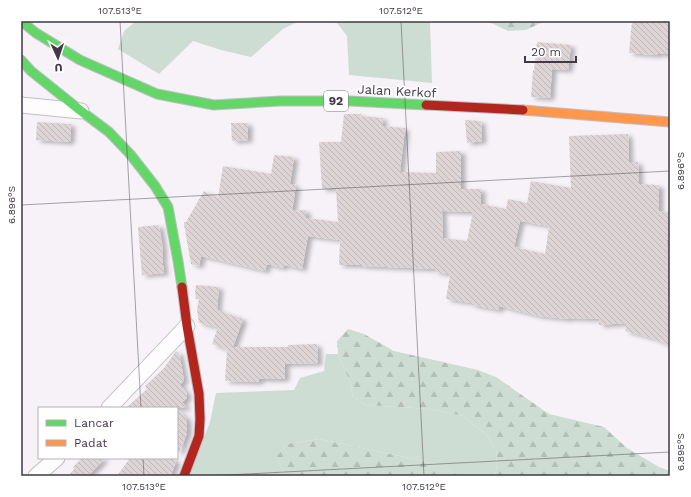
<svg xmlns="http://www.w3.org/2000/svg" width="691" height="497" viewBox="0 0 691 497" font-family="'Work Sans',sans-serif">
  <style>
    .grass { fill: #ceddd3 }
    .forest { fill: url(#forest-firs) }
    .building { fill: url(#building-back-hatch); fill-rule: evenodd; filter: url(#shadow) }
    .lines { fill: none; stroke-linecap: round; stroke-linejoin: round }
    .street-casing { stroke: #c2bdc4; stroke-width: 17 }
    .fast-casing { stroke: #c2bdc4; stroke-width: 11 }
    .slow-casing { stroke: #c2bdc4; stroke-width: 11 }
    .jam-casing { stroke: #c2bdc4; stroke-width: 11 }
    .street { stroke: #fefdfe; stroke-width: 15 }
    .fast { stroke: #63d668; stroke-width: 9 }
    .slow { stroke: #ff974d; stroke-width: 9 }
    .jam { stroke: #b3261e; stroke-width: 9 }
    .ticks { fill: none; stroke: #413945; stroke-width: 1; stroke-opacity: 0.45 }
    .labels { text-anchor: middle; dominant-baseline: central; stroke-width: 3; stroke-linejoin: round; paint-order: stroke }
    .shield { fill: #fff; stroke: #7a747d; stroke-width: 1 }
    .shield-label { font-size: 12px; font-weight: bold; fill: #413945 }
    .street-label { font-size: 13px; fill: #413945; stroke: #fff }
    .neatline { fill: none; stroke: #413945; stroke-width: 1.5 }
    .ticks-label { font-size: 10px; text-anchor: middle; fill: #413945 }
  </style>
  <defs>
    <pattern id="forest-firs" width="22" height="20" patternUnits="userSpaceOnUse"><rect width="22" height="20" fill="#ceddd3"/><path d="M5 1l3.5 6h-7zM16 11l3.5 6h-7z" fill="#b2beb6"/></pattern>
    <pattern id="building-back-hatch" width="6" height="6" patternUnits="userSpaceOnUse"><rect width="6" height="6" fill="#ddd4d5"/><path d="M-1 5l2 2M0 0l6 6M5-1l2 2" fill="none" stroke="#bfb7b8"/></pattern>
    <filter id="shadow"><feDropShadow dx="4.5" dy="2.5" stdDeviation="2" flood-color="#0004"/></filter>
  </defs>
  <rect width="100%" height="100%" fill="#f6f2f8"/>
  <path class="grass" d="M 136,21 L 299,21 L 283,29 L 251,57 L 221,50 L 193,41 L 159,74 L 118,49 L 124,31 Z
    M 310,21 L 430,21 L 432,83 L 349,75 L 347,36 L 337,23 Z
    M 326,354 L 338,354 L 350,382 L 353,397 L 366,405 L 430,409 L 463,416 L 488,436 L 496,450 L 497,465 L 495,476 L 461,476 L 433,463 L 319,439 L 287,444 L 277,456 L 285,476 L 189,476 L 210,422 L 216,393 L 294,390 L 300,378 L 324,371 Z"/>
  <path class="forest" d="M 487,21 L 545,21 L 526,30 L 508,31 Z
    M 348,329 L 364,334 L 394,351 L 478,370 L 496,377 L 549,414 L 604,427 L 627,448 L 659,467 L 670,471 L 670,476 L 495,476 L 497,465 L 496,450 L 488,436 L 463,416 L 430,409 L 366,405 L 353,397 L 350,382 L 338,354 L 337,341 Z
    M 319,439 L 433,463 L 461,476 L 285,476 L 277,456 L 287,444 Z"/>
  <path class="building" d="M 632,21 L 670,21 L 670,54 L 657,54 L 657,55 L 629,53 Z
    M 537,42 L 571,45 L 568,70 L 552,69 L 550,98 L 531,97 L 533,70 L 534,70 Z
    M 344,114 L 361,114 L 360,116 L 383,118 L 382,126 L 405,128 L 400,172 L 436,173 L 436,152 L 461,151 L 461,189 L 481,189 L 481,204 L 506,209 L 508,199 L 527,203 L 531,181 L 571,188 L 569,136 L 628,134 L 629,162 L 638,162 L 639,184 L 659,185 L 659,211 L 670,212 L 670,240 L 667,240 L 668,295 L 670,295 L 670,346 L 652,338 L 625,331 L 627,323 L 599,325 L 599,319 L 569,318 L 568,319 L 539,316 L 499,306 L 499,310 L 472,305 L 472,303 L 446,299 L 450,274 L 435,272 L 436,269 L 362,266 L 362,265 L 339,265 L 340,240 L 308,236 L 302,269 L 284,265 L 283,268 L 267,264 L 265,271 L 201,256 L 199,266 L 191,264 L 184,224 L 184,222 L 186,222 L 204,191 L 218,198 L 223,166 L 271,174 L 274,155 L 294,157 L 290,184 L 296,185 L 292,211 L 306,210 L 306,218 L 338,222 L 336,188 L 322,189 L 319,142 L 341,142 ZM 442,211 L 473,212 L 467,241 L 443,238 ZM 520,221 L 549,226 L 545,254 L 514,247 Z
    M 465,120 L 481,121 L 482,141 L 467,143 Z
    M 37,122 L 71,124 L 70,142 L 36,140 Z
    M 231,123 L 248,123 L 248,140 L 232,141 Z
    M 159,225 L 162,243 L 163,257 L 162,257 L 164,273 L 142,275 L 138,227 Z
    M 196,285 L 219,287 L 217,310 L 243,319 L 233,347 L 288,347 L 288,345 L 317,344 L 318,363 L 285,364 L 285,379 L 259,379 L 259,382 L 225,381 L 227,349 L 212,344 L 218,327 L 199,323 L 197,309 L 199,299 L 196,299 L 195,292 Z
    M 176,351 L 179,353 L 184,380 L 180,385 L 186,392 L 187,395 L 187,398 L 182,402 L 187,408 L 126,408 L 147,389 L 145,386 L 164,368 Z
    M 177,409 L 187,419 L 187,433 L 180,451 L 177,454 Z
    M 82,458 L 105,458 L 88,476 L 68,476 L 74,469 L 73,467 Z
    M 130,458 L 172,458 L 176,462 L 172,472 L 172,476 L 117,476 Z"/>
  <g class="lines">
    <defs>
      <path id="street" d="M 21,105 L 81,111
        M 109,408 L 187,326
        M 36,476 L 57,458"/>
      <path id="fast" d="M 21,21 L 36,33 L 80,60 L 157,94 L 214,105 L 281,101 L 350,101 L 426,105
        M 21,60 L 31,71 L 81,111 L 109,132 L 130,154 L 155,186 L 168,207 L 178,261 L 182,287"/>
      <path id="slow" d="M 523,110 L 670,122"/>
      <path id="jam" d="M 426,105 L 523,110
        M 182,287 L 187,326 L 199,394 L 200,419 L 199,436 L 184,476"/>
    </defs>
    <use href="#street" class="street-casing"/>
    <use href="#fast" class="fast-casing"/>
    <use href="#slow" class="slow-casing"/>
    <use href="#jam" class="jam-casing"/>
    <use href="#street" class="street"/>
    <use href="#fast" class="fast"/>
    <use href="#slow" class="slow"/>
    <use href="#jam" class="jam"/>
  </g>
  <path class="ticks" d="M 120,21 L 141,408M 401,21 L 424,476M 21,205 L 670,171M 143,458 L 144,476M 208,476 L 670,452"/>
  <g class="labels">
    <rect class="shield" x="324" y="91" width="24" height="20" rx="3"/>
    <g class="shield-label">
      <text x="336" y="101">92</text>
    </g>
    <g class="street-label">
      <text transform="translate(397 91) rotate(3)">Jalan Kerkof</text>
    </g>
  </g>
  <rect width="691" height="497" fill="none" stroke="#ffffff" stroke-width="44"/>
  <rect x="38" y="407" width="140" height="52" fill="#ffffff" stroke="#b3b0b5"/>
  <rect x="46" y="420" width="20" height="6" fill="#63d668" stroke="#b3b0b5"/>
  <text x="74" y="427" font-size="12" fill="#413945">Lancar</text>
  <rect x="46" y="440" width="20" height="6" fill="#ff974d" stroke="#b3b0b5"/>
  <text x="74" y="447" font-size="12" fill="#413945">Padat</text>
  <g transform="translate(58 58) rotate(177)" stroke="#ffffff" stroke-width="3" paint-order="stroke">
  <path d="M0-3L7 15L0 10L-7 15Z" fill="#413945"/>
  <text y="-6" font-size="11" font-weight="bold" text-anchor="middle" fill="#413945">U</text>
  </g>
  <path d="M525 56v6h51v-6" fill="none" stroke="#413945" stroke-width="2"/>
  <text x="531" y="56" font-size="12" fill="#413945" stroke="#ffffff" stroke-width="3" paint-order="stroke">20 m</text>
  <rect x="22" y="22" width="647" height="453" class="neatline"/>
  <g class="ticks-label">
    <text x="120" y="14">107.513°E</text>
    <text x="401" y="14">107.512°E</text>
    <text transform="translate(680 171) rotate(-90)" y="4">6.896°S</text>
    <text transform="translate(11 205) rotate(-90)" y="4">6.896°S</text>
    <text transform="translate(680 452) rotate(-90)" y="4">6.895°S</text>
    <text x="144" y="490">107.513°E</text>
    <text x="424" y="490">107.512°E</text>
  </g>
</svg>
